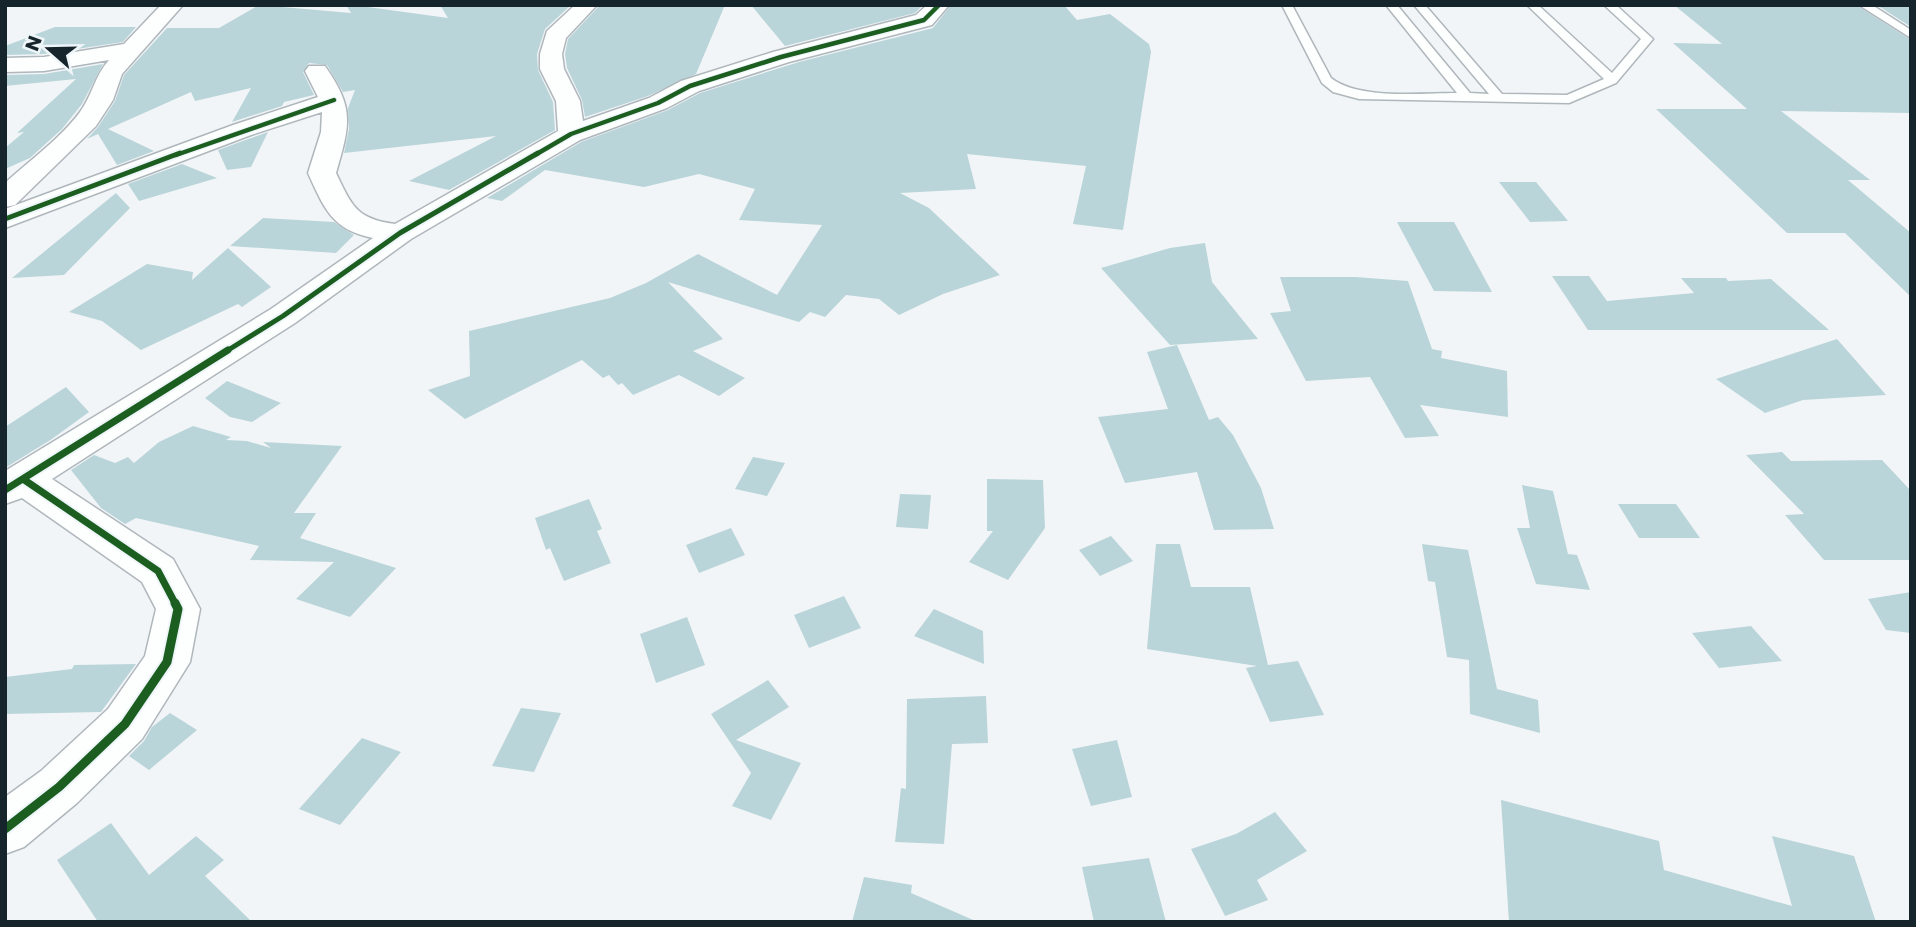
<svg xmlns="http://www.w3.org/2000/svg" width="1916" height="927" viewBox="0 0 1916 927" font-family="Poppins,sans-serif">
  <style>
    .building { fill: #b9d5d9 }
    .lines { fill: none; stroke-linecap: round; stroke-linejoin: round }
    .service-casing { stroke: #afb7bc; stroke-width: 3 }
    .minor-casing { stroke: #afb7bc; stroke-width: 3 }
    .service { fill: #fdfefe; fill-rule: evenodd }
    .minor { fill: #fdfefe; fill-rule: evenodd }
    .cycleway-far3-casing { stroke: #eff6fa; stroke-width: 7 }
    .cycleway-far2-casing { stroke: #eff6fa; stroke-width: 9 }
    .cycleway-far1-casing { stroke: #eff6fa; stroke-width: 11 }
    .cycleway-casing { stroke: #eff6fa; stroke-width: 13 }
    .cycleway-far3 { stroke: #1b5e20; stroke-width: 4.5 }
    .cycleway-far2 { stroke: #1b5e20; stroke-width: 5 }
    .cycleway-far1 { stroke: #1b5e20; stroke-width: 7 }
    .cycleway { stroke: #1b5e20; stroke-width: 9 }
  </style>
  <rect width="100%" height="100%" fill="#f2f5f7"/>
  <path class="building" d="M 259,5 L 351,13 L 346,5 L 353,5 L 448,18 L 440,5 L 571,5 L 545,29 L 537,54 L 538,70 L 553,102 L 555,130 L 449,190 L 409,181 L 496,136 L 344,153 L 349,129 L 348,108 L 355,90 L 343,92 L 327,65 L 309,63 L 303,72 L 314,95 L 284,102 L 282,106 L 232,122 L 251,88 L 195,101 L 191,92 L 108,129 L 154,151 L 117,165 L 98,134 L 87,139 L 98,127 L 115,101 L 124,75 L 167,28 L 219,28 Z
    M 600,5 L 725,5 L 696,74 L 648,96 L 585,117 L 582,100 L 567,68 L 565,54 L 568,39 Z
    M 751,5 L 923,5 L 915,13 L 785,46 Z
    M 951,5 L 1064,5 L 1077,20 L 1110,14 L 1149,44 L 1151,52 L 1123,230 L 1073,224 L 1086,166 L 967,154 L 976,189 L 900,193 L 929,208 L 1000,275 L 943,294 L 899,315 L 879,299 L 846,295 L 825,317 L 810,312 L 799,322 L 668,282 L 723,339 L 693,351 L 745,378 L 719,396 L 679,375 L 633,395 L 622,383 L 618,385 L 609,375 L 603,378 L 582,360 L 465,419 L 428,390 L 470,376 L 469,331 L 610,298 L 646,283 L 698,254 L 777,295 L 822,225 L 739,220 L 755,189 L 699,174 L 644,187 L 545,170 L 502,201 L 487,198 L 581,142 L 668,110 L 700,93 L 799,62 L 933,28 Z
    M 1674,5 L 1856,5 L 1911,40 L 1911,113 L 1781,111 L 1870,180 L 1848,180 L 1911,233 L 1911,297 L 1845,233 L 1787,233 L 1656,109 L 1747,109 L 1673,43 L 1722,44 Z
    M 1877,5 L 1911,5 L 1911,27 Z
    M 55,27 L 136,27 L 123,42 L 44,54 L 5,55 L 5,46 Z
    M 103,64 L 82,104 L 62,129 L 30,158 L 5,169 L 5,148 L 24,132 L 17,133 L 76,79 L 5,86 L 5,75 L 44,74 Z
    M 268,132 L 251,167 L 227,170 L 218,150 Z
    M 182,164 L 217,178 L 139,201 L 128,184 Z
    M 1499,182 L 1536,182 L 1568,221 L 1530,222 Z
    M 116,193 L 130,208 L 64,275 L 12,278 Z
    M 263,218 L 334,222 L 354,235 L 336,253 L 230,246 Z
    M 1397,222 L 1454,222 L 1492,292 L 1434,291 Z
    M 1205,243 L 1212,282 L 1258,339 L 1170,345 L 1101,268 L 1170,248 Z
    M 228,248 L 271,287 L 242,307 L 238,304 L 141,350 L 102,321 L 69,312 L 147,264 L 193,272 L 192,280 Z
    M 1552,276 L 1589,276 L 1607,301 L 1694,293 L 1681,278 L 1726,278 L 1728,281 L 1771,279 L 1829,330 L 1588,330 Z
    M 1280,277 L 1356,277 L 1408,281 L 1432,349 L 1442,351 L 1441,358 L 1507,371 L 1508,417 L 1420,405 L 1439,436 L 1405,438 L 1370,377 L 1306,381 L 1270,313 L 1291,311 Z
    M 1837,339 L 1886,395 L 1803,400 L 1765,413 L 1716,379 Z
    M 1177,345 L 1209,420 L 1218,417 L 1233,435 L 1261,488 L 1274,529 L 1214,530 L 1197,472 L 1125,483 L 1098,417 L 1168,409 L 1147,352 Z
    M 227,381 L 281,403 L 252,422 L 230,417 L 205,398 Z
    M 66,387 L 89,412 L 52,439 L 5,468 L 5,427 Z
    M 193,426 L 231,437 L 226,440 L 247,441 L 271,448 L 263,442 L 342,446 L 294,513 L 316,513 L 300,538 L 396,568 L 350,617 L 296,599 L 334,562 L 250,560 L 259,546 L 136,518 L 125,524 L 101,508 L 71,470 L 94,455 L 115,463 L 128,457 L 134,463 L 159,442 Z
    M 1782,452 L 1791,461 L 1882,460 L 1911,491 L 1911,560 L 1824,560 L 1785,515 L 1804,514 L 1746,455 Z
    M 753,457 L 785,463 L 767,496 L 735,489 Z
    M 987,479 L 1043,480 L 1045,528 L 1008,580 L 969,562 L 993,531 L 987,531 Z
    M 1522,485 L 1553,491 L 1568,554 L 1577,555 L 1590,590 L 1536,584 L 1517,528 L 1530,528 Z
    M 900,494 L 931,495 L 928,529 L 896,527 Z
    M 589,499 L 602,529 L 597,531 L 611,563 L 564,581 L 550,548 L 546,550 L 535,518 Z
    M 1618,504 L 1676,504 L 1700,538 L 1639,538 Z
    M 731,528 L 745,555 L 699,573 L 686,545 Z
    M 1111,536 L 1133,561 L 1100,576 L 1079,550 Z
    M 1156,544 L 1180,544 L 1191,587 L 1250,587 L 1268,665 L 1298,661 L 1324,715 L 1270,722 L 1246,668 L 1257,666 L 1147,649 Z
    M 1422,544 L 1468,550 L 1497,689 L 1538,700 L 1540,733 L 1470,714 L 1469,660 L 1447,657 L 1435,582 L 1428,581 Z
    M 1911,592 L 1911,633 L 1886,630 L 1868,599 Z
    M 844,596 L 861,628 L 809,648 L 794,615 Z
    M 934,609 L 983,631 L 984,664 L 914,636 Z
    M 687,617 L 705,665 L 656,683 L 640,634 Z
    M 1751,626 L 1782,661 L 1719,668 L 1692,633 Z
    M 136,664 L 101,712 L 5,714 L 5,677 L 72,669 L 74,665 Z
    M 768,680 L 789,707 L 736,740 L 801,763 L 771,820 L 732,806 L 751,773 L 711,714 Z
    M 986,696 L 988,743 L 952,744 L 944,844 L 895,842 L 901,788 L 906,789 L 907,699 Z
    M 521,708 L 561,713 L 534,772 L 492,766 Z
    M 170,713 L 197,730 L 149,770 L 129,756 L 144,741 L 152,727 Z
    M 362,738 L 401,752 L 340,825 L 299,809 Z
    M 1117,740 L 1132,797 L 1091,806 L 1072,749 Z
    M 1501,800 L 1659,841 L 1664,870 L 1792,906 L 1772,836 L 1854,856 L 1876,922 L 1509,922 Z
    M 1275,812 L 1307,851 L 1257,880 L 1268,900 L 1225,916 L 1191,849 L 1236,834 Z
    M 111,823 L 149,875 L 196,836 L 224,860 L 205,876 L 252,922 L 98,922 L 57,860 Z
    M 1149,858 L 1166,922 L 1094,922 L 1082,867 Z
    M 864,877 L 912,885 L 911,893 L 978,922 L 852,922 Z"/>
  <g class="lines">
    <defs>
      <path id="service" d="M 1282,5 L 1292,5 L 1331,78 C 1359,100 1421,93 1457,93 L 1386,5 L 1397,5 L 1470,93 L 1489,94 L 1414,5 L 1425,5 L 1502,94 L 1567,95 L 1604,79 L 1527,5 L 1538,5 L 1612,73 L 1641,39 L 1604,5 L 1616,5 L 1653,39 L 1616,83 L 1569,103 L 1359,99 L 1333,92 L 1322,83 Z
        M 1859,5 L 1872,5 L 1911,30 L 1911,38 Z"/>
      <path id="minor" d="M 161,5 L 183,5 L 122,74 L 113,100 L 96,126 L 15,205 L 5,207 L 5,183 C 28,162 62,137 80,112 C 92,96 95,75 109,60 L 44,71 L 5,72 L 5,58 L 44,57 L 124,44 Z
        M 575,5 L 597,5 L 566,38 L 562,54 L 564,69 L 580,101 L 583,121 L 649,98 L 681,81 L 773,52 L 916,15 L 927,5 L 949,5 L 932,25 L 789,62 L 699,91 L 667,108 L 580,140 L 411,239 L 295,323 L 52,479 L 173,559 L 200,609 L 190,662 L 142,739 L 77,803 L 24,847 L 5,854 L 5,797 L 41,771 L 108,709 L 145,656 L 156,609 L 142,582 L 22,498 L 5,504 L 5,471 L 271,309 L 373,238 C 332,230 324,208 308,173 L 321,132 L 322,112 L 251,135 L 5,228 L 5,209 L 233,125 L 318,97 L 305,71 L 309,66 L 325,66 C 355,109 350,124 336,173 C 352,206 356,219 395,224 L 558,131 L 556,101 L 540,69 L 540,54 L 547,31 Z"/>
    </defs>
    <use href="#service" class="service-casing"/>
    <use href="#minor" class="minor-casing"/>
    <use href="#service" class="service"/>
    <use href="#minor" class="minor"/>
    <defs>
      <path id="cycleway-far3" d="M 176,155 L 334,100
        M 535,155 L 571,134 L 658,103 L 690,86 L 781,57 L 924,20 L 939,5"/>
      <path id="cycleway-far2" d="M 5,219 L 180,153
        M 225,352 L 283,316 L 400,233 L 538,153"/>
      <path id="cycleway-far1" d="M 23,479 L 158,571 L 176,605
        M 5,490 L 228,350"/>
      <path id="cycleway" d="M 5,829 L 59,787 L 125,724 L 167,662 L 178,609 L 175,603"/>
    </defs>
    <use href="#cycleway-far3" class="cycleway-far3-casing"/>
    <use href="#cycleway-far2" class="cycleway-far2-casing"/>
    <use href="#cycleway-far1" class="cycleway-far1-casing"/>
    <use href="#cycleway" class="cycleway-casing"/>
    <use href="#cycleway-far3" class="cycleway-far3"/>
    <use href="#cycleway-far2" class="cycleway-far2"/>
    <use href="#cycleway-far1" class="cycleway-far1"/>
    <use href="#cycleway" class="cycleway"/>
  </g>
  <rect width="1916" height="927" fill="none" stroke="#16252c" stroke-width="14"/>
  <g transform="translate(49 49) rotate(290)" stroke="#eff6fa" stroke-width="5" paint-order="stroke">
  <path d="M0-5L12 26L0 18L-12 26Z" fill="#16252c"/>
  <text y="-10" font-size="19" font-weight="bold" text-anchor="middle" fill="#16252c">N</text>
  </g>
</svg>
